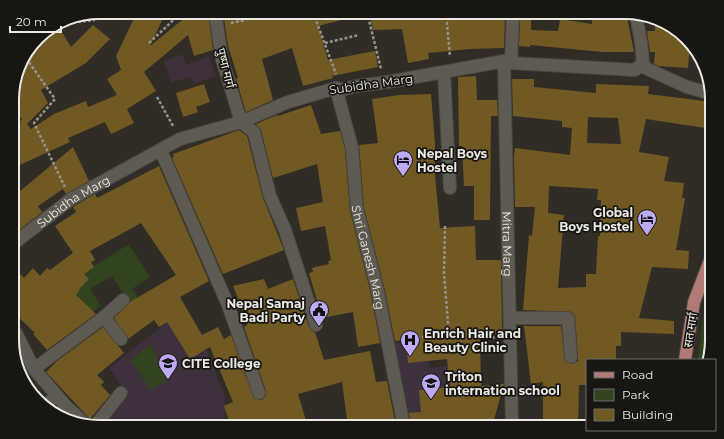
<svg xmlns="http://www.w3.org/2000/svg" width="724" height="439" viewBox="0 0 724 439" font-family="Montserrat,'Noto Sans Devanagari',sans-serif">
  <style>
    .commercial { fill: #3f303c }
    .education { fill: #3e303d }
    .green { fill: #324320 }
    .building { fill: #705922; fill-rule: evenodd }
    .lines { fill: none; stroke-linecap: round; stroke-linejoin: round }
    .minor-casing { stroke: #4b4942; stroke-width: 14 }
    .major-casing { stroke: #4b4942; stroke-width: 14 }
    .path { stroke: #95928c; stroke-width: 2.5; stroke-dasharray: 3 2; stroke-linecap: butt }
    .minor { stroke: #5f5b53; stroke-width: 12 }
    .major { stroke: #b27a74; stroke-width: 12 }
    .labels { text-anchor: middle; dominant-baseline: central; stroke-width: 3.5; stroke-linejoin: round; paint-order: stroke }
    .street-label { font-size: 12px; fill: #ebe9e4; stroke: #171612 }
    .poi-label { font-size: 12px; font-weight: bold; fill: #ebe9e4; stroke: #171612; text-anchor: start }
    .rim { fill: none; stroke: #ebe9e4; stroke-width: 2 }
  </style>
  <rect width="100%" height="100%" fill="#312d26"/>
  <path class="commercial" d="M 183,54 L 186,65 L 209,56 L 216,76 L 194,84 L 191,77 L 171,83 L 164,61 Z"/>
  <path class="education" d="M 182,310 L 207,351 L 225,396 L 225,421 L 215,427 L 99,427 L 125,392 L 109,368 Z
    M 428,341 L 429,368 L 464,364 L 444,420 L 401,425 L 386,344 Z"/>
  <path class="green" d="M 129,244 L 150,277 L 132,289 L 140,300 L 131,305 L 112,276 L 90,289 L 101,306 L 86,316 L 66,284 Z
    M 712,280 L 712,345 L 707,360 L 698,360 L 702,324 Z
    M 150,344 L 169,379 L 151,390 L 130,361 Z"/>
  <path class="building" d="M 137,12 L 166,12 L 150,46 L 192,12 L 208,12 L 213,50 L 194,56 L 188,35 L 144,72 L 156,91 L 127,109 L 134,123 L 111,134 L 105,122 L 68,138 L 70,142 L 13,168 L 13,124 L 22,120 L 13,104 L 13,88 L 21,60 L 42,34 L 57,24 L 71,47 L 93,25 L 110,39 L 86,63 L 41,90 L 48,103 L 27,124 L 31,129 L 54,114 L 86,101 L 88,107 L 117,95 L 107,79 L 121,70 L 116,56 Z
    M 223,12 L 353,12 L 353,17 L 318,26 L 328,60 L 375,51 L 378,67 L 332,76 L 333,78 L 303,86 L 292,48 L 262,59 L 273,100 L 246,112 L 236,79 L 238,78 L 228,46 Z
    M 369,12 L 505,12 L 504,48 L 470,49 L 428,53 L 429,59 L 408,63 L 402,29 L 373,30 Z
    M 592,12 L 626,12 L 634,52 L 602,52 L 530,45 L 530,47 L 519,46 L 520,19 L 531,18 L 531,30 L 558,31 L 560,19 L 592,24 Z
    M 665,24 L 673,27 L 690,45 L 688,68 L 658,66 L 654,64 L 655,52 L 650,52 L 647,31 L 655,31 L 655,25 Z
    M 476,76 L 477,100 L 497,100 L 498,116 L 491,116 L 490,220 L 474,220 L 474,186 L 464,186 L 462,146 L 459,146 L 458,77 Z
    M 512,79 L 534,79 L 534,87 L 596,93 L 596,84 L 649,86 L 648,94 L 712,102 L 712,129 L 646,119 L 639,152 L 669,157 L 664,181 L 684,183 L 682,198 L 685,198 L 676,250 L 689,251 L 688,269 L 652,267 L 639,318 L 674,321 L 674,334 L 621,332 L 621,346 L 616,346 L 616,360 L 587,360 L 587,385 L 579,385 L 578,427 L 543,427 L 543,382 L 531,384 L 524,326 L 561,326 L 565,361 L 572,364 L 578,361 L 578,356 L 575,317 L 572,312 L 523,310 L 529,235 L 532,236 L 535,207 L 515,207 L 514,156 L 515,148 L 570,155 L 572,128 L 562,127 L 562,121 L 513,116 ZM 588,117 L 618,118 L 621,144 L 587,143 ZM 549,186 L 598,189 L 597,200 L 601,200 L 600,236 L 598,236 L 596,274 L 586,274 L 586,287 L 558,288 L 564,215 L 548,213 Z
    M 204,84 L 210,102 L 196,107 L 198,112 L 183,117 L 176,93 Z
    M 431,94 L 435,143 L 435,175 L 440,228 L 475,226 L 476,260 L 501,260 L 502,333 L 480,334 L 481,386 L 504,384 L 492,427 L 411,427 L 409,413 L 421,412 L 419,390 L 450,387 L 447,359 L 408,363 L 406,340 L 395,341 L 384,286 L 364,208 L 359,145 L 378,143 L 372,99 L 399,95 Z
    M 311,105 L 321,134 L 340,131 L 345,149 L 350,211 L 370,290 L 380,343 L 358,347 L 353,312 L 322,318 L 309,273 L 313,272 L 312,268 L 329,264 L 328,261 L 331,260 L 325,226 L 301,231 L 296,208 L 323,202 L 317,164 L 273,178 L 261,130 L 256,124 L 277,115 L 278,116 Z
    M 239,130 L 247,136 L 263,198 L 284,250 L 223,274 L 172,158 L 174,157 L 173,154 Z
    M 73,147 L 89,181 L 66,194 L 63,189 L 38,206 L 42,212 L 13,235 L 13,197 Z
    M 159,166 L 209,281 L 180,297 L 202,335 L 218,327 L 224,339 L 231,335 L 254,398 L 262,400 L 266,395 L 266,391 L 244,327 L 248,324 L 233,286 L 264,279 L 268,289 L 293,279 L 309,327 L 315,332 L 324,360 L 370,351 L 376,382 L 387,381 L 396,427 L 348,427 L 342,382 L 298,394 L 308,427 L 231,427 L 224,406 L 233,402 L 210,347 L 190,359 L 167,322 L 159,327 L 154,320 L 128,339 L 114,318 L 130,302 L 176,275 L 141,223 L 90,251 L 95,260 L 91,262 L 94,267 L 84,274 L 89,279 L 79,289 L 80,290 L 76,295 L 96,314 L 47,350 L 33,334 L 35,333 L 13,312 L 13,267 L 24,278 L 33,268 L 40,276 L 47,268 L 50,270 L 73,253 L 55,226 L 76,212 L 73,207 L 95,194 L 97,198 Z
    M 103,327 L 124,353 L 97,375 L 104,382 L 101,385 L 110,395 L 90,419 L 46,372 L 57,361 Z"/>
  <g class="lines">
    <defs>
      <g id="minor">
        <path d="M 215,12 L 222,59 L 241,122"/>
        <path id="s1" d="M 504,61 L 512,427"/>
        <path d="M 511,63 L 513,12"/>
        <path d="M 641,66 L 687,87 L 712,94"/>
        <path d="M 444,73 L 450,188"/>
        <path id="s2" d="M 336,88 L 352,148 L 357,209 L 377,288 L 404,427"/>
        <path d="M 241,122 L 254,132 L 270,196 L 285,230 L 316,325"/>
        <path d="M 161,151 L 228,305 L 259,393"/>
        <path id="s3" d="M 13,244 L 71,199 L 180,139 L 241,122 L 288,102 L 336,88 L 341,90 L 356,86 L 388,82 L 504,61 L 511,63 L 635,70 L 643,63 L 641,42 L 636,15"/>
        <path d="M 104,317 L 123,300"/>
        <path d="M 510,318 L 568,318 L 571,357"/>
        <path d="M 13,330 L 16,333 L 34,369 L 65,405 L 83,422"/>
        <path d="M 34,369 L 104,317 L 121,339"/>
        <path d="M 45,407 L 56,395"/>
        <path d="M 95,426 L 121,393"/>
      </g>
      <path id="major" d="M 685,360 L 694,302 L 712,255"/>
    </defs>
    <use href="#minor" class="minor-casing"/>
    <use href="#major" class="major-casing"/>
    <path class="path" d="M 313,12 L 336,74
      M 367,12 L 381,69
      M 446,12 L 450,57
      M 65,19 L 68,23 L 94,20 L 96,13
      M 231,23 L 245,20
      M 149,43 L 182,12
      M 325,43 L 359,35
      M 20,63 L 28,61 L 55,99 L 34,123 L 65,187
      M 157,97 L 173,126
      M 445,226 L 444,273 L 449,336
      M 402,338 L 475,334 L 496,338"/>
    <use href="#minor" class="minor"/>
    <use href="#major" class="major"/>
  </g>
  <defs>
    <symbol id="hotel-pin" viewBox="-11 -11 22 30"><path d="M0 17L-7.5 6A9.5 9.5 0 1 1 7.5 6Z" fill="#bda9f5" stroke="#171612"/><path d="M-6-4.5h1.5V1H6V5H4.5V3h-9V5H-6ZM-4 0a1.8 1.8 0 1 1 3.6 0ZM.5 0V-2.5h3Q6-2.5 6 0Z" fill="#111"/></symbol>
    <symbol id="civic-pin" viewBox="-11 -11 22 30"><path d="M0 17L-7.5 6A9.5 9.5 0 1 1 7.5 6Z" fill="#bda9f5" stroke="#171612"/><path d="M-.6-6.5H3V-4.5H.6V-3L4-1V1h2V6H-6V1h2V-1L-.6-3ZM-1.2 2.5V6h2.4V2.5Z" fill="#111"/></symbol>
    <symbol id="hospital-pin" viewBox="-11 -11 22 30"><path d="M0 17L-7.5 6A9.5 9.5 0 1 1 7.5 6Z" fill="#bda9f5" stroke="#171612"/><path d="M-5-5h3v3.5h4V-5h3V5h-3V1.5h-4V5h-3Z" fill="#111"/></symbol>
    <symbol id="university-pin" viewBox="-11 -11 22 30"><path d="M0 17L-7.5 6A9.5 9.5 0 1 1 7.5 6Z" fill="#bda9f5" stroke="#171612"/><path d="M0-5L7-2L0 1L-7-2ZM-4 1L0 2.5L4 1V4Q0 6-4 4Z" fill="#111"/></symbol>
    <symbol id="school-pin" viewBox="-11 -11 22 30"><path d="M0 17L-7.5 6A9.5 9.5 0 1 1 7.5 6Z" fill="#bda9f5" stroke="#171612"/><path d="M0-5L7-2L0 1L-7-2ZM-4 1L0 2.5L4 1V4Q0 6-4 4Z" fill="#111"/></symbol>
  </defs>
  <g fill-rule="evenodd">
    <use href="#hotel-pin" x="392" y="149" width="22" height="30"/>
    <use href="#hotel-pin" x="636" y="208" width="22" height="30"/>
    <use href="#civic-pin" x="308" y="299" width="22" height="30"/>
    <use href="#hospital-pin" x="399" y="329" width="22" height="30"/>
    <use href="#university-pin" x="157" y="352" width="22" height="30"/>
    <use href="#school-pin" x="420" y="372" width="22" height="30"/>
  </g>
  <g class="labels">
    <g class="street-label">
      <text transform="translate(226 68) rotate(76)">पुष्पा मार्ग</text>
      <text transform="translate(371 84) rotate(-8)">Subidha Marg</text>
      <text stroke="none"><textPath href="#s3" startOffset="74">Subidha Marg</textPath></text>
      <text stroke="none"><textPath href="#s1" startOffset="183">Mitra Marg</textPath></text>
      <text stroke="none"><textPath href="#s2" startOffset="173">Shri Ganesh Marg</textPath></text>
      <text transform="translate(690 330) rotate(-81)">सत मार्ग</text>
    </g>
    <g class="poi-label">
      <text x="417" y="153">Nepal Boys<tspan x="417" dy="14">Hostel</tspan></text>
      <text x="633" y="212" text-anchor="end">Global<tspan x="633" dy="14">Boys Hostel</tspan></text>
      <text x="305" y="303" text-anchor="end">Nepal Samaj<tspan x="305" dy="14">Badi Party</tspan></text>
      <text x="424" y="333">Enrich Hair and<tspan x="424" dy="14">Beauty Clinic</tspan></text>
      <text x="182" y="363">CITE College</text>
      <text x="445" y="376">Triton<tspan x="445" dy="14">internation school</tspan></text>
    </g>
  </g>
  <path d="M0 0H724V439H0ZM99 19H625A80 80 0 0 1 705 99V340A80 80 0 0 1 625 420H99A80 80 0 0 1 19 340V99A80 80 0 0 1 99 19Z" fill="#171612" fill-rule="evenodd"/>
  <path class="rim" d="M99 19H625A80 80 0 0 1 705 99V340A80 80 0 0 1 625 420H99A80 80 0 0 1 19 340V99A80 80 0 0 1 99 19Z"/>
  <rect x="586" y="359" width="130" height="72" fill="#171612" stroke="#6c6a66"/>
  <rect x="594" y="372" width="20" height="6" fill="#b27a74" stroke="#6c6a66"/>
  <text x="622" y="379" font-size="12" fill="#ebe9e4">Road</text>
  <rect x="594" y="389" width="20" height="12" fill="#324320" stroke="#6c6a66"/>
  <text x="622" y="399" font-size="12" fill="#ebe9e4">Park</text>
  <rect x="594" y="409" width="20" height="12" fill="#705922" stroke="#6c6a66"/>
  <text x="622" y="419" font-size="12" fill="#ebe9e4">Building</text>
  <path d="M10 26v6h51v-6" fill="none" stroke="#ebe9e4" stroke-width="2"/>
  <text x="16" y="26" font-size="12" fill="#ebe9e4" stroke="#171612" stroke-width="3" paint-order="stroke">20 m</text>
</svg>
